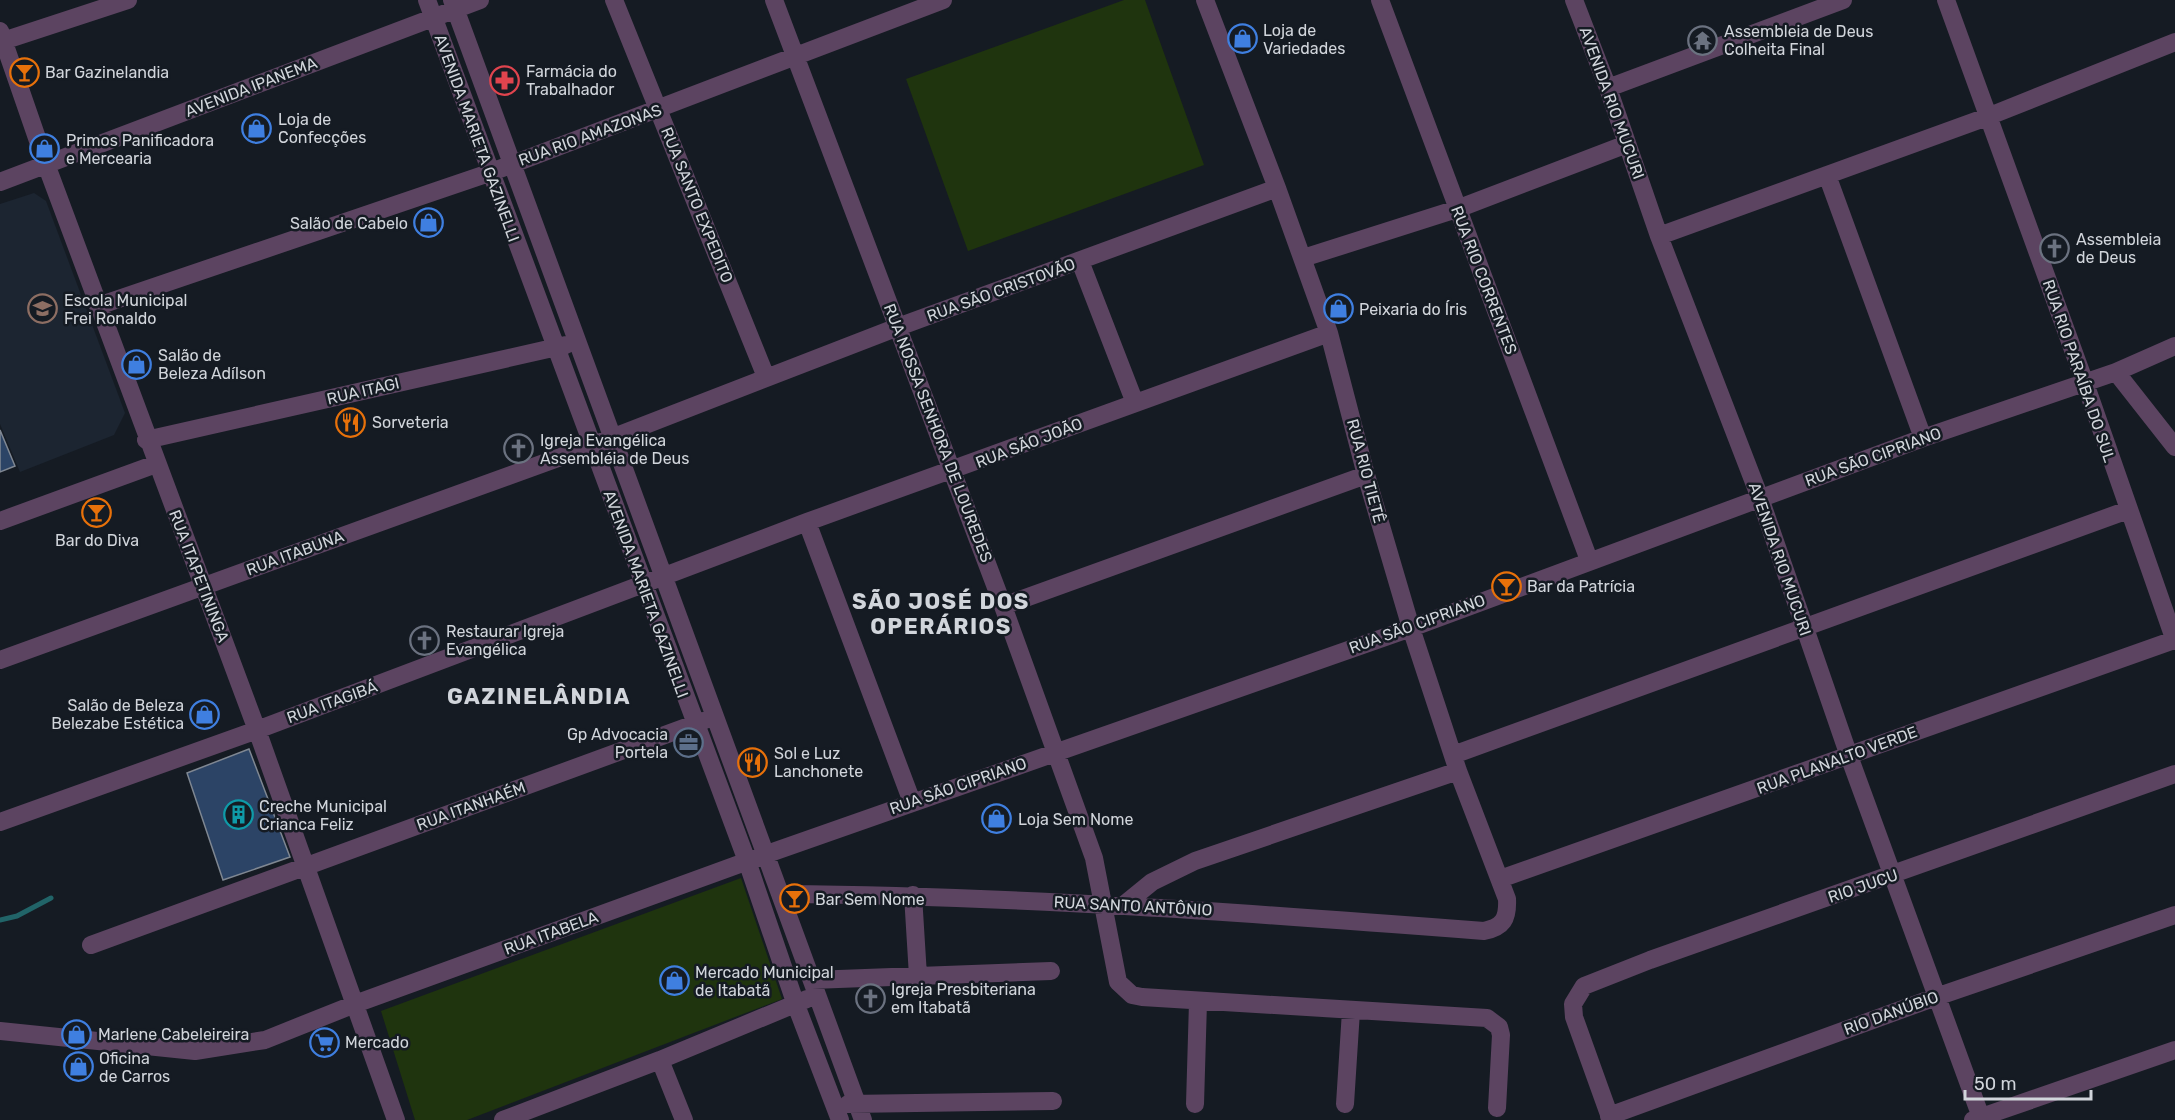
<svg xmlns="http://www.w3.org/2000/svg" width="2175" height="1120" viewBox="0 0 2175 1120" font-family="Rubik,sans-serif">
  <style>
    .built { fill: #1c2531 }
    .green { fill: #1f340e }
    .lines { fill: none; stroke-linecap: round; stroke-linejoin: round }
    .stream { stroke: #216468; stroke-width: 5 }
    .building { fill: #2c4466; stroke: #7f8792; stroke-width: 1.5 }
    .minor { stroke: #5c4461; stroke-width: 18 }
    .labels { text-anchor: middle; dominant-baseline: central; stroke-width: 5; stroke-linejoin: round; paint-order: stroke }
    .poi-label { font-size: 16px; fill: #d1d5db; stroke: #151b23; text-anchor: start }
    .street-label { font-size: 16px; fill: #d1d5db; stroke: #151b23 }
    .district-label { font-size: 22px; font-weight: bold; letter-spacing: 1.5px; fill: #d1d5db; stroke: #151b23 }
  </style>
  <rect width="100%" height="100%" fill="#151b23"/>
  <path class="built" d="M 34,193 L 46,201 L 125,413 L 114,435 L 20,472 L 0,424 L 0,204 Z"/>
  <path class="green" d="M 1124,0 L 1145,0 L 1204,165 L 968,251 L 906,79 Z
    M 741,878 L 782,999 L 467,1120 L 415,1120 L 381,1011 Z"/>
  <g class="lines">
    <path class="stream" d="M 0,920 L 17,916 L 51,898"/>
  </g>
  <path class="building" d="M 0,430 L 15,466 L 0,472 Z
    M 249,749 L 290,857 L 223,880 L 187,773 Z"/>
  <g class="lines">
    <path class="minor" d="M 427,0 L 747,861 L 796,1005 L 840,1120
      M 452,0 L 863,1120
      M 614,0 L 766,377
      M 774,0 L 1003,606 L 1094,858 L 1118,982 L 1132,995 L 1142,997 L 1487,1018 L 1499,1027 L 1501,1035 L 1497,1108
      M 1380,0 L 1589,560
      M 1574,0 L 1608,88 L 1659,236 L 1760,498 L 1849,756 L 1982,1120
      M 1946,0 L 2085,383 L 2175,641
      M 0,31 L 46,164 L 257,730 L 396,1120
      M 0,42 L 128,0
      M 1608,88 L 1843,0
      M 1827,175 L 1923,438
      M 0,182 L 480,0
      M 1659,236 L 1987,117 L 2175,42
      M 1303,258 L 1457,209 L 1627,144
      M 1080,261 L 1135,403
      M 98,306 L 489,173 L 943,0
      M 2116,372 L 2175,447
      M 146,440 L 566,345
      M 0,521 L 156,464
      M 807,522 L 912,802
      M 1003,606 L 1366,475
      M 0,660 L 591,446 L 898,327 L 1277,188
      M 1453,755 L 2128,510
      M 0,822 L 257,730 L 807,522 L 1329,333
      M 1500,879 L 2174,640
      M 783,894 C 1017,896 1250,913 1484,931 C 1503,927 1508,919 1507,899 L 1458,771 L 1411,628 L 1366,475 L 1329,333 L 1277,188 L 1205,0
      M 913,895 L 918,976
      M 1125,904 L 1152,882 L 1195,861 L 1458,771
      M 91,945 L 703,721
      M 812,980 L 1051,971
      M 0,1031 L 195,1051 L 265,1040 L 355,1004 L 767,854 L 1411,628 L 1923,438 L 2116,372 L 2175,346
      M 660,1060 L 684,1120
      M 848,1104 L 1053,1101
      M 1195,1104 L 1198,1002
      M 1345,1104 L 1351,1011
      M 1609,1116 L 1936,997 L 2175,915
      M 503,1120 L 660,1060 L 807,999
      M 1611,1120 L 1574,1017 L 1573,1004 L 1584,986 L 1650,960 L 2175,774
      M 1973,1120 L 2175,1050"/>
  </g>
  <defs>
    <symbol id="shop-ring" viewBox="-11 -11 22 22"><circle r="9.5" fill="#151b23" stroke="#3f7fe0" stroke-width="1.5"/><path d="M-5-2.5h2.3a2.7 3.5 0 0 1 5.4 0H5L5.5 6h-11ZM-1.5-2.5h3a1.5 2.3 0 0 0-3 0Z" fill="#3f7fe0"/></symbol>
    <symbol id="temple-ring" viewBox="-11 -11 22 22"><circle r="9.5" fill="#151b23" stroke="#6b7280" stroke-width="1.5"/><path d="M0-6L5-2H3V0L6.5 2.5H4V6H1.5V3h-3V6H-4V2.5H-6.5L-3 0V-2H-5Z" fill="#6b7280"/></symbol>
    <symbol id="bar-ring" viewBox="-11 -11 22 22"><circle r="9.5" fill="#151b23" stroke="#e8710a" stroke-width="1.5"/><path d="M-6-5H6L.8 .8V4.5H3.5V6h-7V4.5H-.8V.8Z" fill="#e8710a"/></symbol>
    <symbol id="pharmacy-ring" viewBox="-11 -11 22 22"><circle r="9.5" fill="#151b23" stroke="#e0444e" stroke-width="1.5"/><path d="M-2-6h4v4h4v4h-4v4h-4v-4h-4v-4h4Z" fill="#e0444e"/></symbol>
    <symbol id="church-ring" viewBox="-11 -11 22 22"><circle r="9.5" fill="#151b23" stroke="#6b7280" stroke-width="1.5"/><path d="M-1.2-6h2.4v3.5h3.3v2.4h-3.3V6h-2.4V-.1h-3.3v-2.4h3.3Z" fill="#6b7280"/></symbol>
    <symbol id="school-ring" viewBox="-11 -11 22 22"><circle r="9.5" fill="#151b23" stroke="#8d6e63" stroke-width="1.5"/><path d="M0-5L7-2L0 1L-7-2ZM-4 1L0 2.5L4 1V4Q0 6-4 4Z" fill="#8d6e63"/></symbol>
    <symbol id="restaurant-ring" viewBox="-11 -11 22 22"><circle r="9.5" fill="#151b23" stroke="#e8710a" stroke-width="1.5"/><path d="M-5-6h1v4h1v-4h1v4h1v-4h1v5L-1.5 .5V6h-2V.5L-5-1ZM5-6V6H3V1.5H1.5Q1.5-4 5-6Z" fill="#e8710a"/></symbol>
    <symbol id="office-ring" viewBox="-11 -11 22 22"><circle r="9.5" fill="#151b23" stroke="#5c6f8a" stroke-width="1.5"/><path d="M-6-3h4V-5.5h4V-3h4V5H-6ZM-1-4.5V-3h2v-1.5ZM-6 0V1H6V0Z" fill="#5c6f8a"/></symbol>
    <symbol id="building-ring" viewBox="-11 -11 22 22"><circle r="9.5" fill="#151b23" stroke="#0f9aa8" stroke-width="1.5"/><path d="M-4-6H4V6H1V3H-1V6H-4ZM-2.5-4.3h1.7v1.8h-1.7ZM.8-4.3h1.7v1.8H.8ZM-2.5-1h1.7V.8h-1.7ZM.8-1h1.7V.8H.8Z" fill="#0f9aa8"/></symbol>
    <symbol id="supermarket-ring" viewBox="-11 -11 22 22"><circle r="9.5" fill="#151b23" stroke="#3f7fe0" stroke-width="1.5"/><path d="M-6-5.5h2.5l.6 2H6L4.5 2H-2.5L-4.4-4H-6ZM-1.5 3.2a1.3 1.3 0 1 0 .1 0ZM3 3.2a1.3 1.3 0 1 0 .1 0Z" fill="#3f7fe0"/></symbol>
  </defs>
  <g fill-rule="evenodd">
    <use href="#shop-ring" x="1226" y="22" width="33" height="33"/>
    <use href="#temple-ring" x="1686" y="24" width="33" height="33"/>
    <use href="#bar-ring" x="8" y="56" width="33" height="33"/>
    <use href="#pharmacy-ring" x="488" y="64" width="33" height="33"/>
    <use href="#shop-ring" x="240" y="112" width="33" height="33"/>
    <use href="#shop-ring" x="28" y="132" width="33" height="33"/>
    <use href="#shop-ring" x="412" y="206" width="33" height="33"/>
    <use href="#church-ring" x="2038" y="232" width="33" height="33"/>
    <use href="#school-ring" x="26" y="292" width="33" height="33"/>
    <use href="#shop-ring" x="1322" y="292" width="33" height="33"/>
    <use href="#shop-ring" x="120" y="348" width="33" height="33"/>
    <use href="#restaurant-ring" x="334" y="406" width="33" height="33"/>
    <use href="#church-ring" x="502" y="432" width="33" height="33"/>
    <use href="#bar-ring" x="80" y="496" width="33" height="33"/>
    <use href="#bar-ring" x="1490" y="570" width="33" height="33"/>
    <use href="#church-ring" x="408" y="624" width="33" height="33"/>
    <use href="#shop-ring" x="188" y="698" width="33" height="33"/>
    <use href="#office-ring" x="672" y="726" width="33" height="33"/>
    <use href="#restaurant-ring" x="736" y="746" width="33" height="33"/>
    <use href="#building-ring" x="222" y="798" width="33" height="33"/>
    <use href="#shop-ring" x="980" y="802" width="33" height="33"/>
    <use href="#bar-ring" x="778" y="882" width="33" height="33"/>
    <use href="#shop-ring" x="658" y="964" width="33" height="33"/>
    <use href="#church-ring" x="854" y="982" width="33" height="33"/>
    <use href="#shop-ring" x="60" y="1018" width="33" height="33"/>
    <use href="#supermarket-ring" x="308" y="1026" width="33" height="33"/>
    <use href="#shop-ring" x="62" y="1050" width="33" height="33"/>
  </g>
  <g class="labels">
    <g class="poi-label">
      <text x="1263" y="30">Loja de<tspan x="1263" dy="18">Variedades</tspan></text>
      <text x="1724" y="31">Assembleia de Deus<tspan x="1724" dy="18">Colheita Final</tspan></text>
      <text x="526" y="71">Farmácia do<tspan x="526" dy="18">Trabalhador</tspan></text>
      <text x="45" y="72">Bar Gazinelandia</text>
      <text x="278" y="119">Loja de<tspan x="278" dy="18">Confecções</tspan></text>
      <text x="66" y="140">Primos Panificadora<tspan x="66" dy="18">e Mercearia</tspan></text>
      <text x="408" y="223" text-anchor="end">Salão de Cabelo</text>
      <text x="2076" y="239">Assembleia<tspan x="2076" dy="18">de Deus</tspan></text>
      <text x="64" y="300">Escola Municipal<tspan x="64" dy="18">Frei Ronaldo</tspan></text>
      <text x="1359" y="309">Peixaria do Íris</text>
      <text x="158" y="355">Salão de<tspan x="158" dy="18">Beleza Adílson</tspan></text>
      <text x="372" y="422">Sorveteria</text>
      <text x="540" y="440">Igreja Evangélica<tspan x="540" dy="18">Assembléia de Deus</tspan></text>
      <text x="97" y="540" text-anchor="middle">Bar do Diva</text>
      <text x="1527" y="586">Bar da Patrícia</text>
      <text x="446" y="631">Restaurar Igreja<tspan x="446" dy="18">Evangélica</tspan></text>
      <text x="184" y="705" text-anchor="end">Salão de Beleza<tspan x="184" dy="18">Belezabe Estética</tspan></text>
      <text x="668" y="734" text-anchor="end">Gp Advocacia<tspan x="668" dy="18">Portela</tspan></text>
      <text x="774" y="753">Sol e Luz<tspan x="774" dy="18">Lanchonete</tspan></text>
      <text x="259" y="806">Creche Municipal<tspan x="259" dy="18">Crianca Feliz</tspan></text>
      <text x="1018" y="819">Loja Sem Nome</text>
      <text x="815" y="899">Bar Sem Nome</text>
      <text x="695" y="972">Mercado Municipal<tspan x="695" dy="18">de Itabatã</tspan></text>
      <text x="891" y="989">Igreja Presbiteriana<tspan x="891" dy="18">em Itabatã</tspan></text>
      <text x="98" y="1034">Marlene Cabeleireira</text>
      <text x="345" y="1042">Mercado</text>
      <text x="99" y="1058">Oficina<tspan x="99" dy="18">de Carros</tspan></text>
    </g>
    <g class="street-label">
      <text transform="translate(251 87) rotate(-21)">AVENIDA IPANEMA</text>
      <text transform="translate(1612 103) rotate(70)">AVENIDA RIO MUCURI</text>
      <text transform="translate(590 135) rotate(-20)">RUA RIO AMAZONAS</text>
      <text transform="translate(477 138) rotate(70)">AVENIDA MARIETA GAZINELLI</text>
      <text transform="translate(697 205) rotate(68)">RUA SANTO EXPEDITO</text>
      <text transform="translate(1484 280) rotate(69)">RUA RIO CORRENTES</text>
      <text transform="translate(1001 290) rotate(-20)">RUA SÃO CRISTOVÃO</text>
      <text transform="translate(2079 371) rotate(71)">RUA RIO PARAÍBA DO SUL</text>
      <text transform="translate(363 391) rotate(-13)">RUA ITAGI</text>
      <text transform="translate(938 433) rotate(69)">RUA NOSSA SENHORA DE LOUREDES</text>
      <text transform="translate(1029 443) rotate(-21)">RUA SÃO JOÃO</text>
      <text transform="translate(1873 457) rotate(-20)">RUA SÃO CIPRIANO</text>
      <text transform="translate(1366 471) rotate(75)">RUA RIO TIETÊ</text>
      <text transform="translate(295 553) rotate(-20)">RUA ITABUNA</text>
      <text transform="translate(1780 559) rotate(71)">AVENIDA RIO MUCURI</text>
      <text transform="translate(199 576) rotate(69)">RUA ITAPETININGA</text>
      <text transform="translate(646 594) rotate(70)">AVENIDA MARIETA GAZINELLI</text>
      <text transform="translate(1417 624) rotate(-20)">RUA SÃO CIPRIANO</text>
      <text transform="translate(332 702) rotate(-20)">RUA ITAGIBÁ</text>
      <text transform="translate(1837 760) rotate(-20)">RUA PLANALTO VERDE</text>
      <text transform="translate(958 786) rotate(-19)">RUA SÃO CIPRIANO</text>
      <text transform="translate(471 806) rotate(-20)">RUA ITANHAÉM</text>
      <text transform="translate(1863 886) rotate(-19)">RIO JUCU</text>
      <text transform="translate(1133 906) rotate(3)">RUA SANTO ANTÔNIO</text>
      <text transform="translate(551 933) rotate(-20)">RUA ITABELA</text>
      <text transform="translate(1891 1013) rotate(-20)">RIO DANÚBIO</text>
    </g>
    <g class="district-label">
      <text x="941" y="601">SÃO JOSÉ DOS<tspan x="941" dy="25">OPERÁRIOS</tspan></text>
      <text x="539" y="696">GAZINELÂNDIA</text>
    </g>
  </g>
  <path d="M1965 1090v9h126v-9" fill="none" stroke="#d1d5db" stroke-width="3"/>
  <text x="1974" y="1090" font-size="18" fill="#d1d5db" stroke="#151b23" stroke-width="4.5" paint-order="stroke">50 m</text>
</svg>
